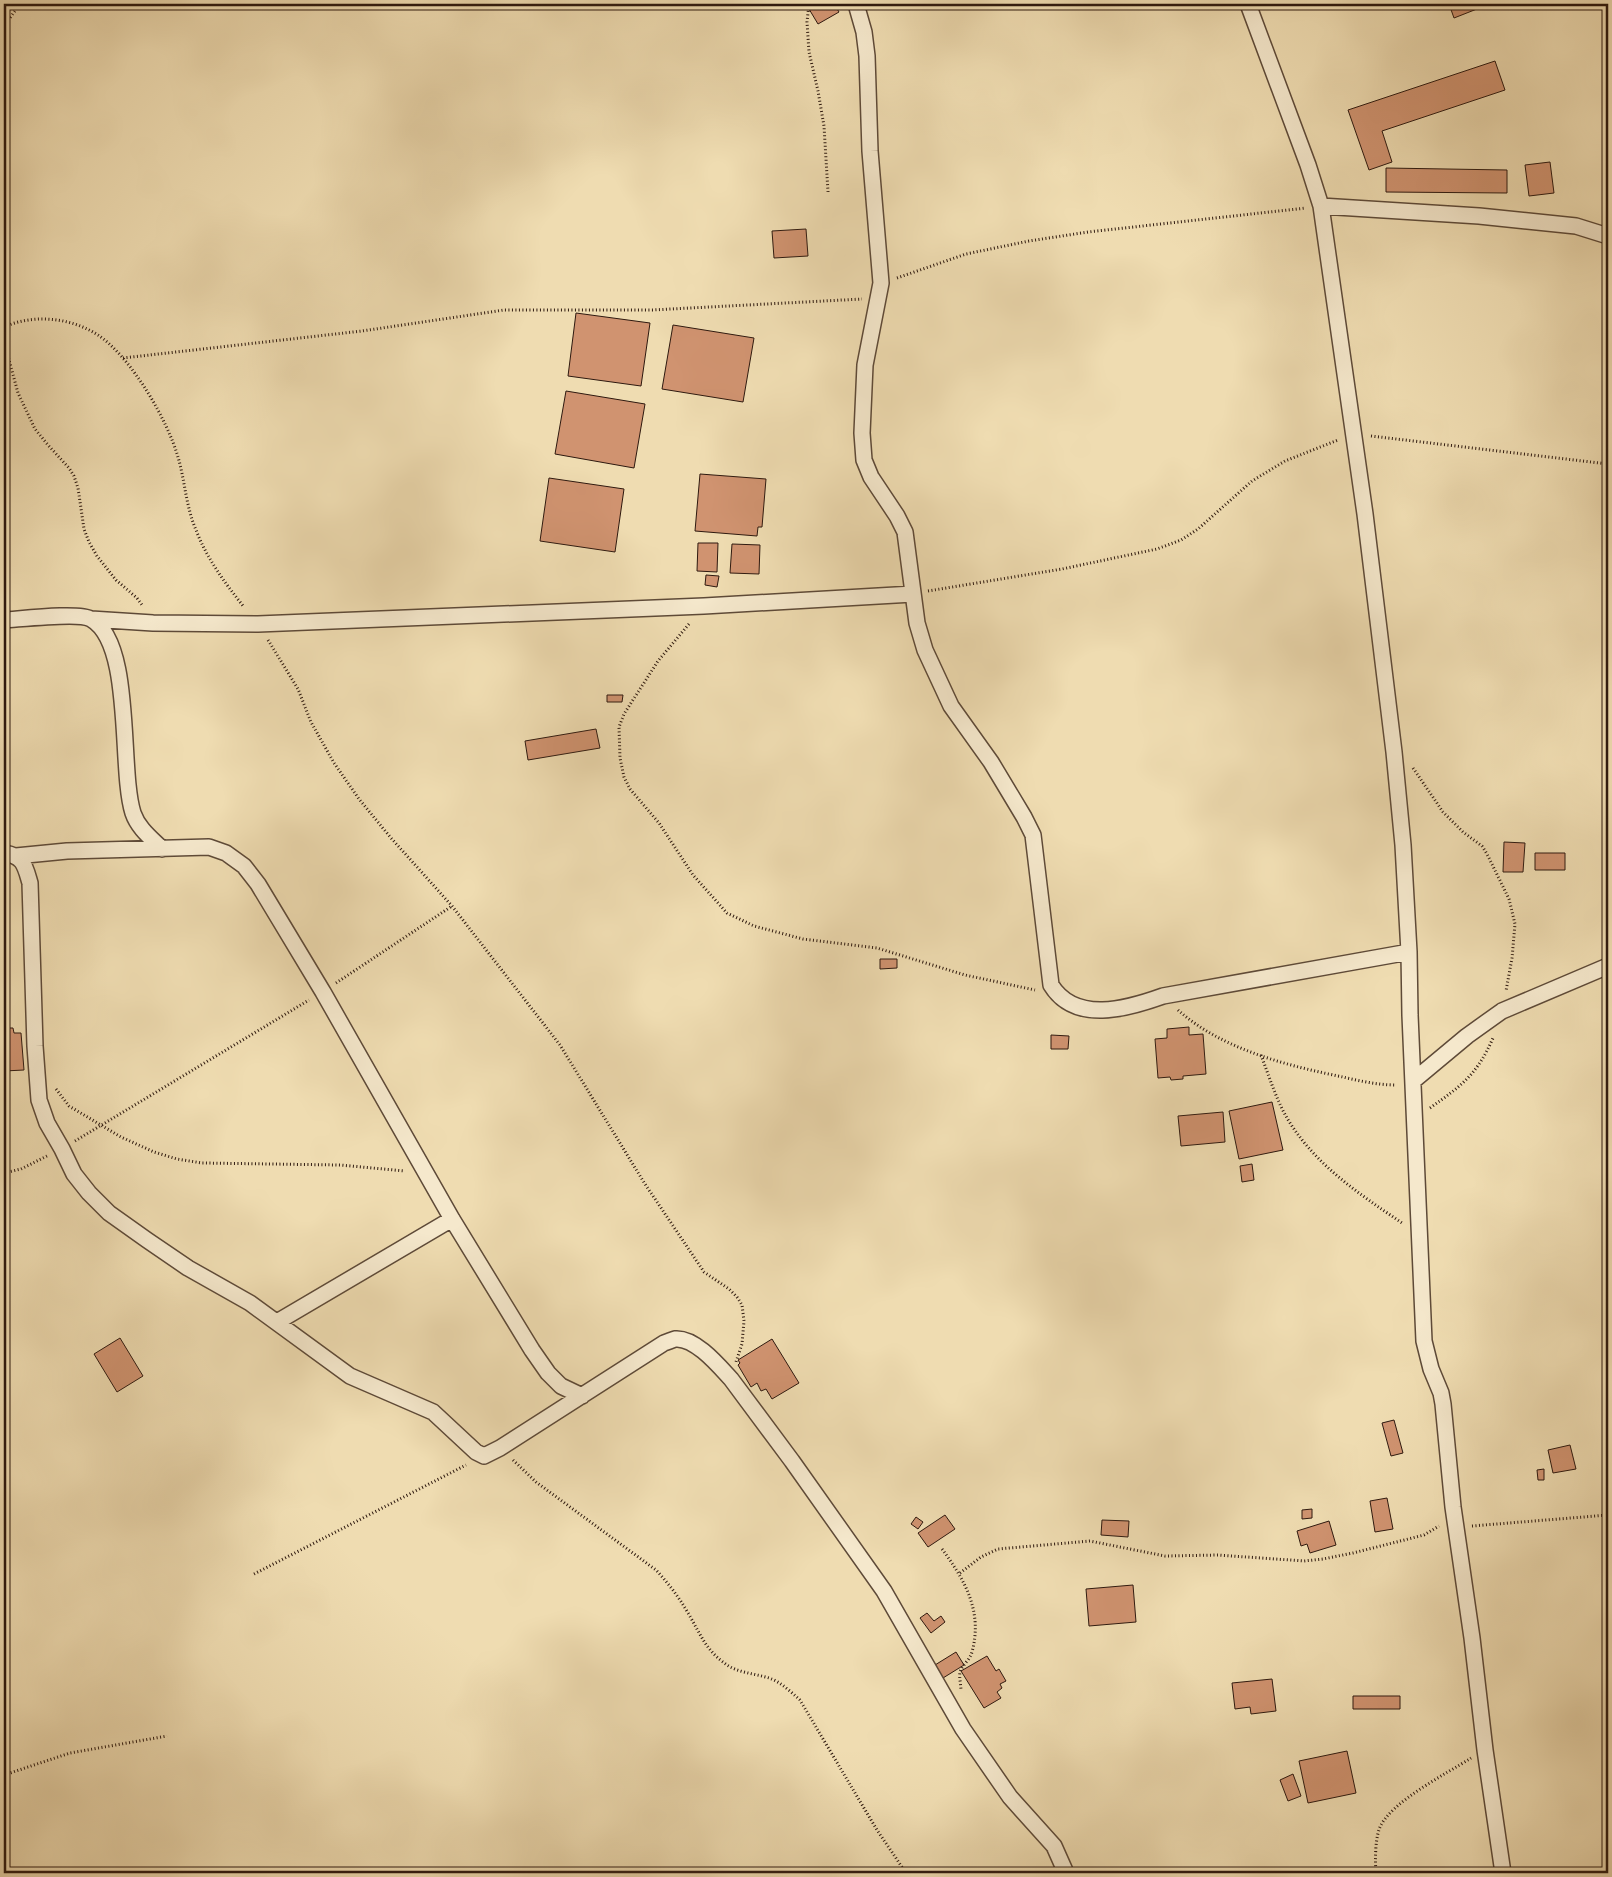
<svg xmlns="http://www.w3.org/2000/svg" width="1612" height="1877" viewBox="0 0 1612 1877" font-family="'IM FELL Double Pica',serif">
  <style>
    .building { fill: #d09370; stroke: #2e190f }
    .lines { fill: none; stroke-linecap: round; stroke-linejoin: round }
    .minor-casing { stroke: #5e4a38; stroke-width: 18 }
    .path { stroke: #2e190f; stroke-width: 3; stroke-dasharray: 1 2.5; stroke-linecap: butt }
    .minor { stroke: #f5e8cc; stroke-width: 15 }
  </style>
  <rect width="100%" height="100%" fill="#efdcb1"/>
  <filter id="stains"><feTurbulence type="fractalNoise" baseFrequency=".004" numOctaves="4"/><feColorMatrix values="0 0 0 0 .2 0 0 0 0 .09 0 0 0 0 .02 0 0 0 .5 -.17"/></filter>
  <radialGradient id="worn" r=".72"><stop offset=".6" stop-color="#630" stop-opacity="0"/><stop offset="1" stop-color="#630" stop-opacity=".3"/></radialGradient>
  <path class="building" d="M 817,4 L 834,4 L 839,12 L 818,24 L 809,9 Z
    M 1449,4 L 1481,4 L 1482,7 L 1454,18 Z
    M 1495,61 L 1505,90 L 1382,131 L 1392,162 L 1369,170 L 1348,110 Z
    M 1550,162 L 1554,193 L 1529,196 L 1525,165 Z
    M 1386,168 L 1507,170 L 1507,193 L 1386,192 Z
    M 806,229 L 808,256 L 774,258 L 772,231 Z
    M 576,313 L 650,323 L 641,386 L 568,376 Z
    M 673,325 L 754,338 L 743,402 L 662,389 Z
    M 566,391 L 645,404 L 634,468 L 555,454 Z
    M 700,474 L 766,479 L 762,527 L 758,527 L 757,536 L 695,531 Z
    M 549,478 L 624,489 L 615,552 L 540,541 Z
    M 698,543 L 718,543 L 717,572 L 697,571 Z
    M 732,544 L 760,545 L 759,574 L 730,573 Z
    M 706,575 L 719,576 L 717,587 L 705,585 Z
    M 607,695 L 623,695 L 622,702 L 607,702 Z
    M 596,729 L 600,748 L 528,760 L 525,741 Z
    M 1504,842 L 1525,843 L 1523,872 L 1503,872 Z
    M 1535,853 L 1565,853 L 1565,870 L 1535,870 Z
    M 880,959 L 897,959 L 897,968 L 880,969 Z
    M 1189,1027 L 1189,1035 L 1203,1034 L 1206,1074 L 1183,1076 L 1183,1079 L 1171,1080 L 1170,1077 L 1158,1078 L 1155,1039 L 1167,1038 L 1167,1029 Z
    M 4,1028 L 13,1028 L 14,1033 L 21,1033 L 24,1070 L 4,1071 Z
    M 1051,1035 L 1069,1036 L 1068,1049 L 1051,1049 Z
    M 1272,1102 L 1283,1150 L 1239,1159 L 1229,1111 Z
    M 1223,1112 L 1225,1142 L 1181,1146 L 1178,1116 Z
    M 1252,1164 L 1254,1180 L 1242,1182 L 1240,1166 Z
    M 120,1338 L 143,1376 L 117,1392 L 94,1354 Z
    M 772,1339 L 799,1383 L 772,1399 L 766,1389 L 761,1391 L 757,1383 L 751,1387 L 738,1365 L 740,1363 L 738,1360 Z
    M 1394,1420 L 1403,1453 L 1391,1456 L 1382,1423 Z
    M 1570,1445 L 1576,1469 L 1553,1473 L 1548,1450 Z
    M 1544,1469 L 1544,1480 L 1538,1480 L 1537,1470 Z
    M 1387,1498 L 1393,1529 L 1375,1532 L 1370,1501 Z
    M 1312,1509 L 1312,1518 L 1302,1519 L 1302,1510 Z
    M 945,1515 L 955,1529 L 928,1547 L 918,1533 Z
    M 916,1517 L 923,1522 L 918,1529 L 911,1524 Z
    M 1102,1520 L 1129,1521 L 1128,1537 L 1101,1535 Z
    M 1329,1521 L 1336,1545 L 1310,1553 L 1307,1544 L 1301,1546 L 1297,1531 Z
    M 1133,1585 L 1136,1622 L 1089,1626 L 1086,1589 Z
    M 927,1613 L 934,1621 L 941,1616 L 945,1622 L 931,1633 L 920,1618 Z
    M 956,1652 L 964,1665 L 943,1678 L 935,1665 Z
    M 987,1656 L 996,1671 L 999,1669 L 1006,1681 L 1000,1684 L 1002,1688 L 997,1692 L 1001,1698 L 984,1708 L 961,1671 Z
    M 1272,1679 L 1276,1711 L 1251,1714 L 1250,1707 L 1235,1709 L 1232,1683 Z
    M 1353,1696 L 1400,1696 L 1400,1709 L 1353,1709 Z
    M 1347,1751 L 1356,1793 L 1308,1803 L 1299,1761 Z
    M 1293,1774 L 1301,1796 L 1288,1801 L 1280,1780 Z"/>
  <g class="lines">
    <defs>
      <path id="minor" d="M 856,4 L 864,32 L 867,56 L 870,151 L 881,283 L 865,365 L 862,433 L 864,460 L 871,477 L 897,516 L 905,532 L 917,623 L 925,650 L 951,706 L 991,762 L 1024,817 L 1033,835 L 1051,985 C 1075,1024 1127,1009 1163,996 L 1409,952
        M 1248,4 L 1308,165 L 1321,206 L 1365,514 L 1394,752 L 1403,845 L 1409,952 L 1410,1015 L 1424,1341 L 1431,1369 L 1441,1393 L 1443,1404 L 1453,1507 L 1472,1638 L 1485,1750 L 1503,1873
        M 1321,206 L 1479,216 L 1576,226 L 1608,236
        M 91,619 L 153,623 L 258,624 L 704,606 L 913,594
        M 4,620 C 21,619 79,612 91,619 C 134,643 119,769 133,813 C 138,828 151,838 162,849
        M 4,853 C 24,856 25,866 30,883 L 35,1046 L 39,1100 L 47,1123 L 62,1149 L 74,1174 L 89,1193 L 109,1213 L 147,1240 L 188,1268 L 250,1303 L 350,1376 L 433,1412 L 476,1452 L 484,1456 L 500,1448 L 664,1343 C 667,1342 672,1340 675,1339 C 695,1337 719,1366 731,1379 L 792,1461 L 884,1591 L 963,1729 L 1010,1797 L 1054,1846 L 1066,1873
        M 16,856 L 67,851 L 209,847 L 226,853 L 244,866 L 258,884 L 323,992 L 452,1219 L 532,1350 L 548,1373 L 561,1386 L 582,1396
        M 1413,1081 L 1467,1036 L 1502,1011 L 1608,966
        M 277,1322 L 452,1219"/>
    </defs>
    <use href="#minor" class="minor-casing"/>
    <path class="path" d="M 809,4 L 807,22 L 809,52 L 818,91 L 824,126 L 828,192
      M 4,26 L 20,4
      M 897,278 L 966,254 L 1029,241 L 1088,232 L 1306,208
      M 4,327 C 33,314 70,317 98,335 C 131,357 167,419 178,457 C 185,481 186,507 196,530 C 207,559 225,583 244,607
      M 4,341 L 18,393 L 35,429 L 48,445 L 69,468 L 74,476 L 78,488 L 84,529 L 89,542 L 97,556 L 116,580 L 137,598 L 142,605
      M 123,358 L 362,331 L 504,310 L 652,310 L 862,299
      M 1371,436 L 1608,464
      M 928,591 L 1062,569 L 1157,549 L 1181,540 L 1198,529 L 1252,481 L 1285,461 L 1338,440
      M 689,624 L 658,661 L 624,714 L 619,727 L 620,758 L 624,777 L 630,789 L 659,823 L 693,875 L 727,913 L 754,926 L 803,939 L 877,948 L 965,975 L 1035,990
      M 268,640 L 298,689 L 311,722 L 334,763 L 359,799 L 391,838 L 452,906 L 560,1045 L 645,1184 L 704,1272 L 729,1289 L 737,1297 L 742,1305 L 744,1321 L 742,1344 L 736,1362
      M 1413,768 L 1443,812 L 1463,832 L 1482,846 L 1487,854 L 1509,899 L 1515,924 L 1512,958 L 1506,991
      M 336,983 L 452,906
      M 1178,1010 C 1221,1049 1288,1066 1343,1077 C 1360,1081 1378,1085 1396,1085
      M 1261,1055 C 1269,1076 1276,1099 1287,1118 C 1315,1165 1358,1193 1402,1223
      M 56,1089 L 69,1106 L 121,1137 L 154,1152 L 177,1159 L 202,1163 L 340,1165 L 405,1171
      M 1430,1108 C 1461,1086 1477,1075 1493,1038
      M 75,1141 L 309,1000
      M 4,1173 L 21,1169 L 47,1156
      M 513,1460 L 536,1482 L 656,1570 C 668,1583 679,1597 688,1613 C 699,1631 705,1649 723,1662 C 736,1673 753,1673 769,1678 C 781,1682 791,1692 800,1700 L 877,1830 L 906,1873
      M 1472,1526 L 1608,1515
      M 942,1549 C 965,1580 983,1612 972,1652 C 970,1660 962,1665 960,1672 C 959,1677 961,1685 961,1691
      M 960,1573 L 981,1557 L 998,1549 L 1090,1541 L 1165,1556 L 1218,1555 L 1304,1561 L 1323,1559 L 1353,1553 L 1424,1535 L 1439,1526
      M 254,1574 L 466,1465
      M 4,1775 L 70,1753 L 167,1736
      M 1376,1873 C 1375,1861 1375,1839 1380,1827 C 1392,1801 1446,1774 1471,1758"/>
    <use href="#minor" class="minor"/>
  </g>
  <rect width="1612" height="1877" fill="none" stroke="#efdcb1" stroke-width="20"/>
  <rect x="5" y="5" width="1602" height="1867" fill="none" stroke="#2e190f" stroke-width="2.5"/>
  <rect x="10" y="10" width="1592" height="1857" fill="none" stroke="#2e190f"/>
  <rect width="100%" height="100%" filter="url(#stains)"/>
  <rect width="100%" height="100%" fill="url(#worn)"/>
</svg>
